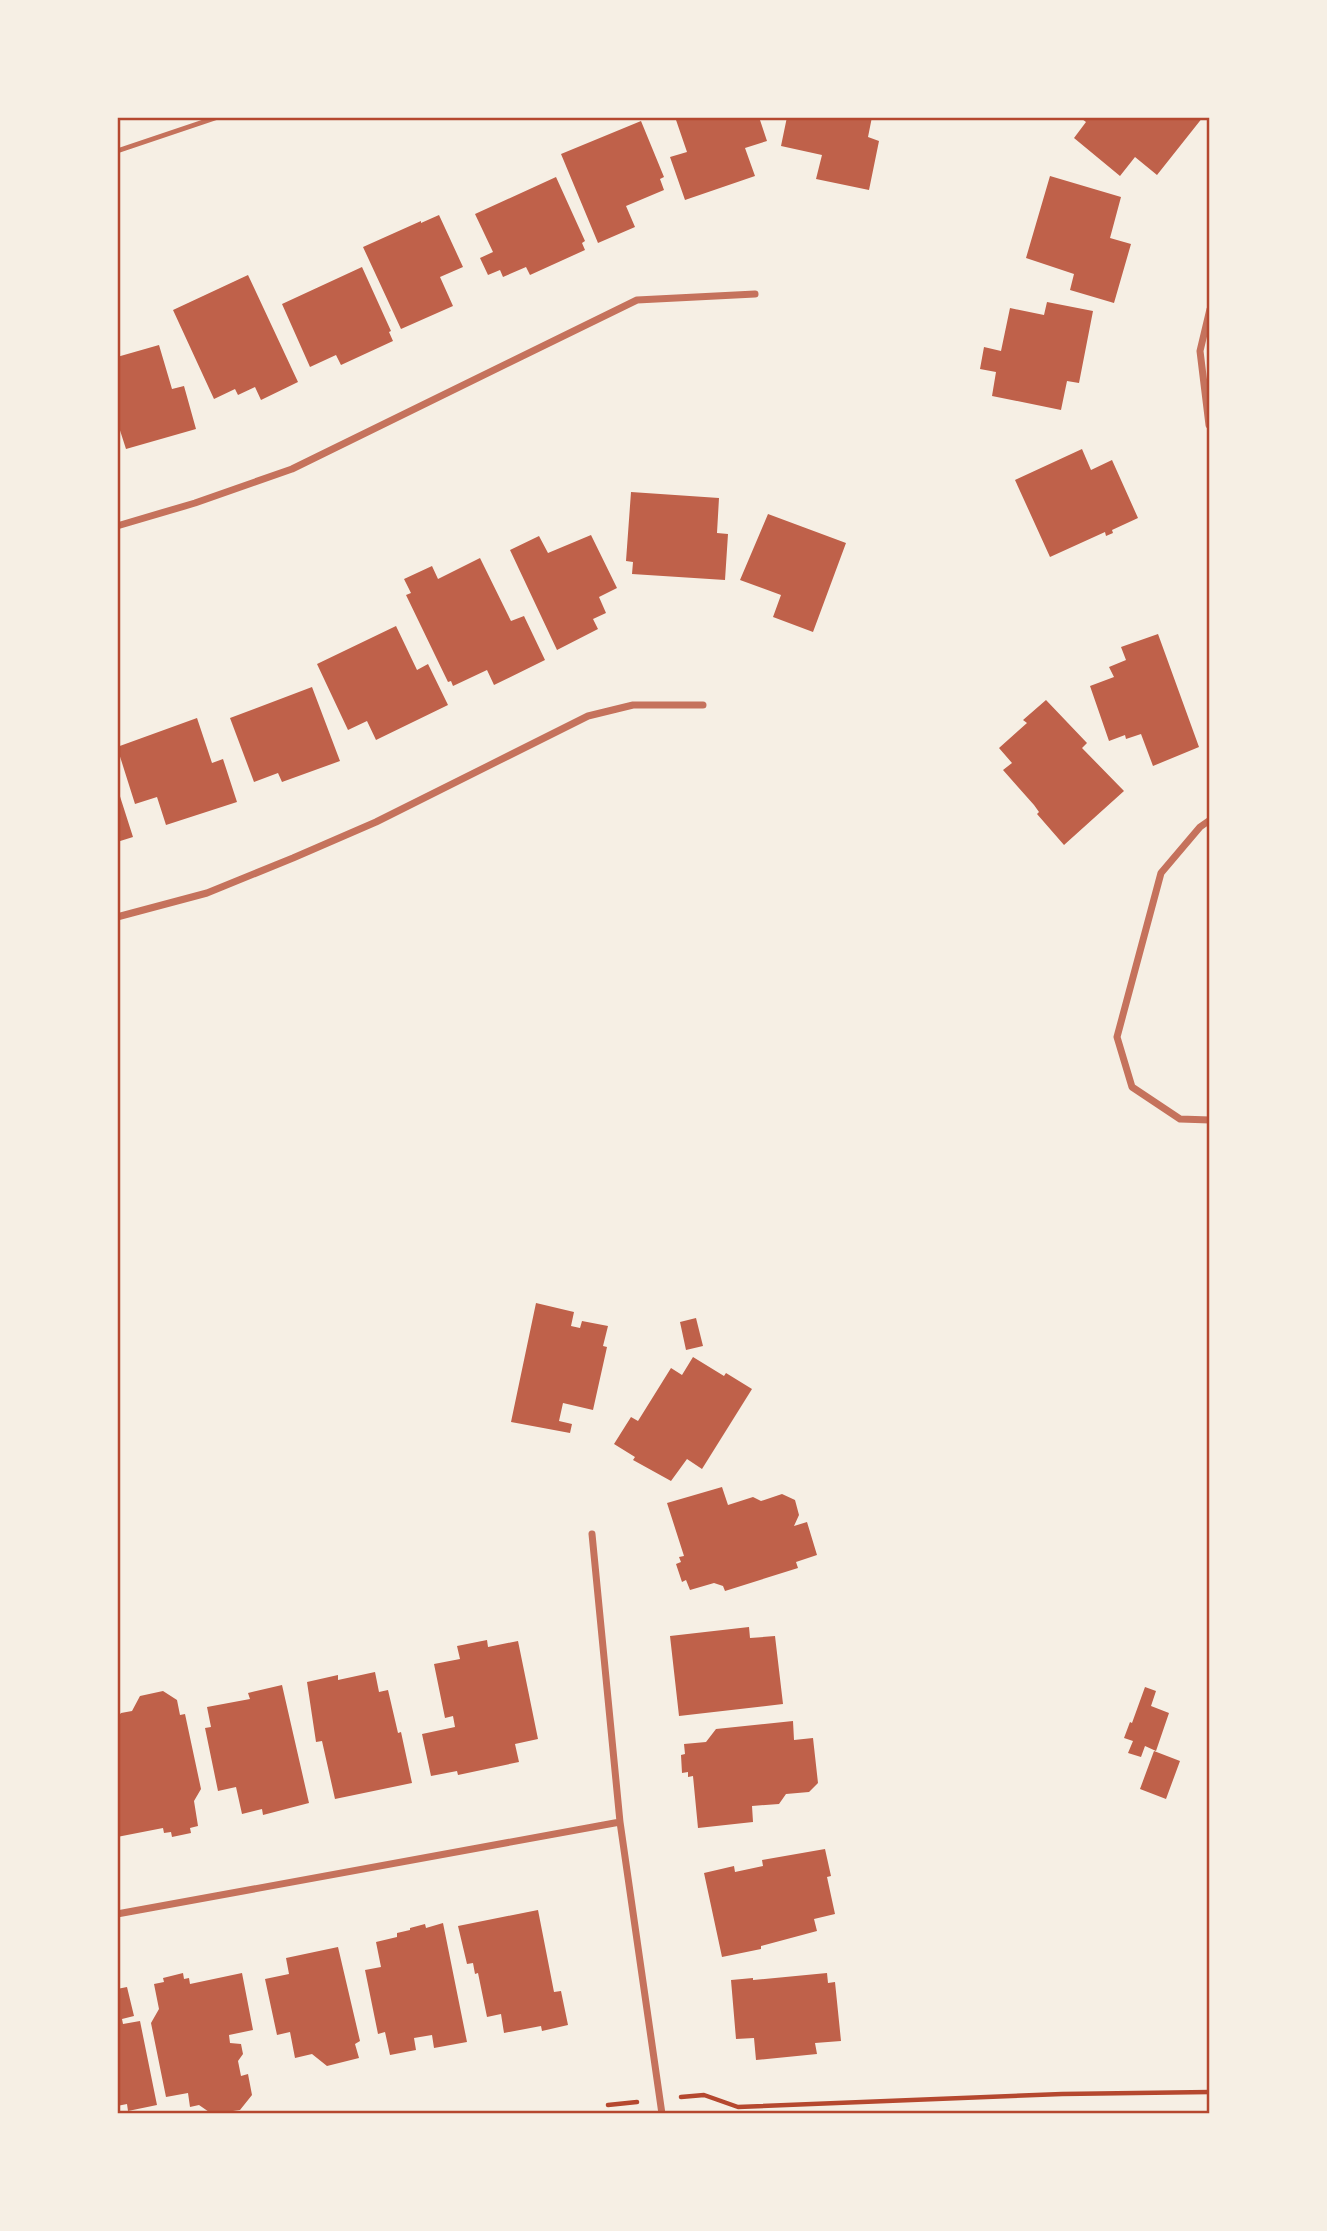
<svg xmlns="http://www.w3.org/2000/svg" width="1327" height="2231" viewBox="0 0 1327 2231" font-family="Georgia,serif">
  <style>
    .building { fill: #bf614a }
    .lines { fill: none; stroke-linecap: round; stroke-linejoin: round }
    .path { stroke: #b5482f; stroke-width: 4.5 }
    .service { stroke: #c5725c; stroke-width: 5 }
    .minor { stroke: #c5725c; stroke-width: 7 }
    .neatline { fill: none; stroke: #b5482f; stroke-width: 2.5 }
  </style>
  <rect width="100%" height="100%" fill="#f6efe4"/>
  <path class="building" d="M 675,117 L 759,117 L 767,141 L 745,148 L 755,176 L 685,200 L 670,157 L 687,152 Z
    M 787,117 L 872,117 L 868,137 L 879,141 L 869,190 L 816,179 L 822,155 L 781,146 Z
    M 1083,117 L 1203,117 L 1157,175 L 1135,157 L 1120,176 L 1074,138 L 1086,122 L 1082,119 Z
    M 641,121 L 664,177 L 660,179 L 664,190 L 626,206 L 635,227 L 598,243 L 561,154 Z
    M 1050,176 L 1121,197 L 1110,238 L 1131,244 L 1114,303 L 1070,290 L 1074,274 L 1026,258 Z
    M 556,177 L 585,241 L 582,243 L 585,250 L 530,275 L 526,267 L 503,277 L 500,270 L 488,275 L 480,258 L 493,252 L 475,214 Z
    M 439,215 L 463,267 L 440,277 L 453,306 L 401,329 L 363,247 L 421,221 L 421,223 Z
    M 362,267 L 391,331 L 389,332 L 393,341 L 341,365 L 336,355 L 310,367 L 282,304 Z
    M 248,275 L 298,382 L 261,400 L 255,387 L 238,395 L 235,389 L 214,399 L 173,310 Z
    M 1047,302 L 1093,311 L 1079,383 L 1067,381 L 1061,410 L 992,396 L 996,372 L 980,369 L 984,347 L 1001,351 L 1010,308 L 1044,315 Z
    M 159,345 L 172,389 L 184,386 L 196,429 L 126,449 L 117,421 L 117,357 Z
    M 1082,449 L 1091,470 L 1112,460 L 1138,518 L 1112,530 L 1113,533 L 1106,536 L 1105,532 L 1050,557 L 1015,480 Z
    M 631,492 L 719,498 L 717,533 L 728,534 L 725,580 L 632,574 L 633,562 L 626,561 Z
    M 768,514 L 846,543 L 813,632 L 773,617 L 781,595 L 740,580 Z
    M 591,535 L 617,588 L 599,597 L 606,613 L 593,619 L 598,629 L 557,650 L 510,550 L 539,536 L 548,553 Z
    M 480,558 L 511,621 L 524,616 L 545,660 L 494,685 L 487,670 L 453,686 L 451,681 L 448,682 L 406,595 L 411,593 L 404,579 L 432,566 L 438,579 Z
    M 396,626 L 417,670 L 428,664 L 448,705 L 376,740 L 367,721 L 348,730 L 317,664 Z
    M 1158,634 L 1199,747 L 1153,766 L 1141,734 L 1126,739 L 1125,735 L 1109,741 L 1090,686 L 1114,677 L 1109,667 L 1126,660 L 1121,647 Z
    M 312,687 L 340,761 L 282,782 L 278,773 L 254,782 L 230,718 Z
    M 1046,700 L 1087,743 L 1082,748 L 1124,791 L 1064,845 L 1037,814 L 1039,812 L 1034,805 L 1003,770 L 1012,763 L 999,748 L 1027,723 L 1023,720 Z
    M 197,718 L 212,763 L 223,759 L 237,802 L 166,825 L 157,797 L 135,804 L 117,747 Z
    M 117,787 L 133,837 L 117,842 Z
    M 536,1303 L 574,1312 L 571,1326 L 580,1328 L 582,1321 L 608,1326 L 603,1346 L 607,1347 L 593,1410 L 563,1403 L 559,1421 L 572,1424 L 570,1433 L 511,1422 Z
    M 696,1318 L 703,1346 L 686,1350 L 680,1322 Z
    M 693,1357 L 724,1376 L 726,1373 L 752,1389 L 702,1469 L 687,1459 L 671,1481 L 633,1460 L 635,1457 L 614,1444 L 631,1417 L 638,1421 L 671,1368 L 682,1375 Z
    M 722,1487 L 728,1505 L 753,1497 L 761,1501 L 782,1494 L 795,1500 L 799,1515 L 794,1526 L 807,1522 L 817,1555 L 796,1562 L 798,1568 L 725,1591 L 723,1586 L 714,1583 L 690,1590 L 686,1580 L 682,1582 L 676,1564 L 681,1562 L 679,1557 L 684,1556 L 667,1503 Z
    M 749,1627 L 750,1638 L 775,1636 L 783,1704 L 679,1716 L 670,1636 Z
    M 487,1640 L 488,1647 L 518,1641 L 538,1739 L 515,1744 L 519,1762 L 458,1775 L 457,1771 L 431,1776 L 422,1734 L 455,1727 L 453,1716 L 445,1718 L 434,1664 L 460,1659 L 457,1646 Z
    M 375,1672 L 379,1692 L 388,1690 L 398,1733 L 401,1732 L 412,1783 L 335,1799 L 322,1741 L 316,1742 L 307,1682 L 338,1675 L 338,1680 Z
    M 282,1685 L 309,1803 L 263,1815 L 262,1809 L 242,1814 L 236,1787 L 218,1791 L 205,1728 L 211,1727 L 207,1707 L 250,1699 L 248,1693 Z
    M 1145,1687 L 1156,1691 L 1151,1706 L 1169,1713 L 1156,1751 L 1145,1746 L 1141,1757 L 1128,1753 L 1133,1741 L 1124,1738 L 1130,1722 L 1132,1723 Z
    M 163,1691 L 177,1700 L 180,1715 L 185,1714 L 201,1789 L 194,1801 L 198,1826 L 190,1828 L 191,1833 L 172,1837 L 171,1832 L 164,1833 L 163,1828 L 117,1837 L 117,1718 L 121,1713 L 132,1711 L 140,1696 Z
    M 793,1721 L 794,1740 L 813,1738 L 818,1783 L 809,1792 L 786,1794 L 779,1804 L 752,1806 L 753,1822 L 698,1828 L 693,1776 L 688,1777 L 688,1772 L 682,1773 L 681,1755 L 685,1754 L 684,1744 L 706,1742 L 716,1729 Z
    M 1154,1751 L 1180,1761 L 1166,1799 L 1140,1789 Z
    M 825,1849 L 831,1876 L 827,1877 L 835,1914 L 814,1919 L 817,1931 L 761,1946 L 761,1949 L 722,1957 L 704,1873 L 734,1866 L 735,1872 L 763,1866 L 762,1860 Z
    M 538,1910 L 554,1992 L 561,1991 L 568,2025 L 542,2031 L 541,2026 L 504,2033 L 501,2014 L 487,2017 L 478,1973 L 475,1974 L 473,1963 L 467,1964 L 458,1926 Z
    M 443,1923 L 467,2042 L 434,2048 L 432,2035 L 414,2038 L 416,2050 L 390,2055 L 385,2032 L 378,2034 L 365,1970 L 381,1967 L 376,1942 L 397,1937 L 397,1933 L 410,1930 L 410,1928 L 425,1924 L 426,1928 Z
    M 338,1947 L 360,2041 L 355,2044 L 359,2058 L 327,2066 L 312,2054 L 295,2058 L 290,2032 L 277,2035 L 265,1979 L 289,1974 L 286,1958 Z
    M 183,1973 L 184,1979 L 189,1978 L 190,1984 L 242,1973 L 253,2030 L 229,2035 L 230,2043 L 241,2044 L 243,2054 L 238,2061 L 241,2076 L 248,2074 L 252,2095 L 240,2110 L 212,2114 L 199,2105 L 190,2107 L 188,2093 L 166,2097 L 151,2023 L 159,2009 L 154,1984 L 164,1982 L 163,1978 Z
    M 827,1973 L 828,1983 L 835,1982 L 841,2041 L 815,2043 L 817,2054 L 756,2060 L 754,2038 L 736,2039 L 731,1980 L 753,1978 L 753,1980 Z
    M 127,1987 L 134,2016 L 122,2019 L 123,2024 L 140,2021 L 157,2105 L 128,2111 L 127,2104 L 117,2106 L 117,1989 Z"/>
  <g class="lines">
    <path class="path" d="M 681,2097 L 704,2095 L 738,2107 L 1062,2094 L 1210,2092
      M 608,2105 L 637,2102"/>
    <path class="service" d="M 117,151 L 218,117"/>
    <path class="minor" d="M 1209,425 L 1200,351 L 1210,309
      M 117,526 L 195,503 L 292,469 L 637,300 L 755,294
      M 1210,820 L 1200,827 L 1161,873 L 1117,1037 L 1132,1087 L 1180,1119 L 1210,1120
      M 117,917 L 207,893 L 293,858 L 376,822 L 588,716 L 633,705 L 703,705
      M 592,1534 L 620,1822 L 662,2114
      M 117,1914 L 620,1822"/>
  </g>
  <rect width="1327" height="2231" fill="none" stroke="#f6efe4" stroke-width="238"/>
  <rect x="119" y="119" width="1089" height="1993" class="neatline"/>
</svg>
